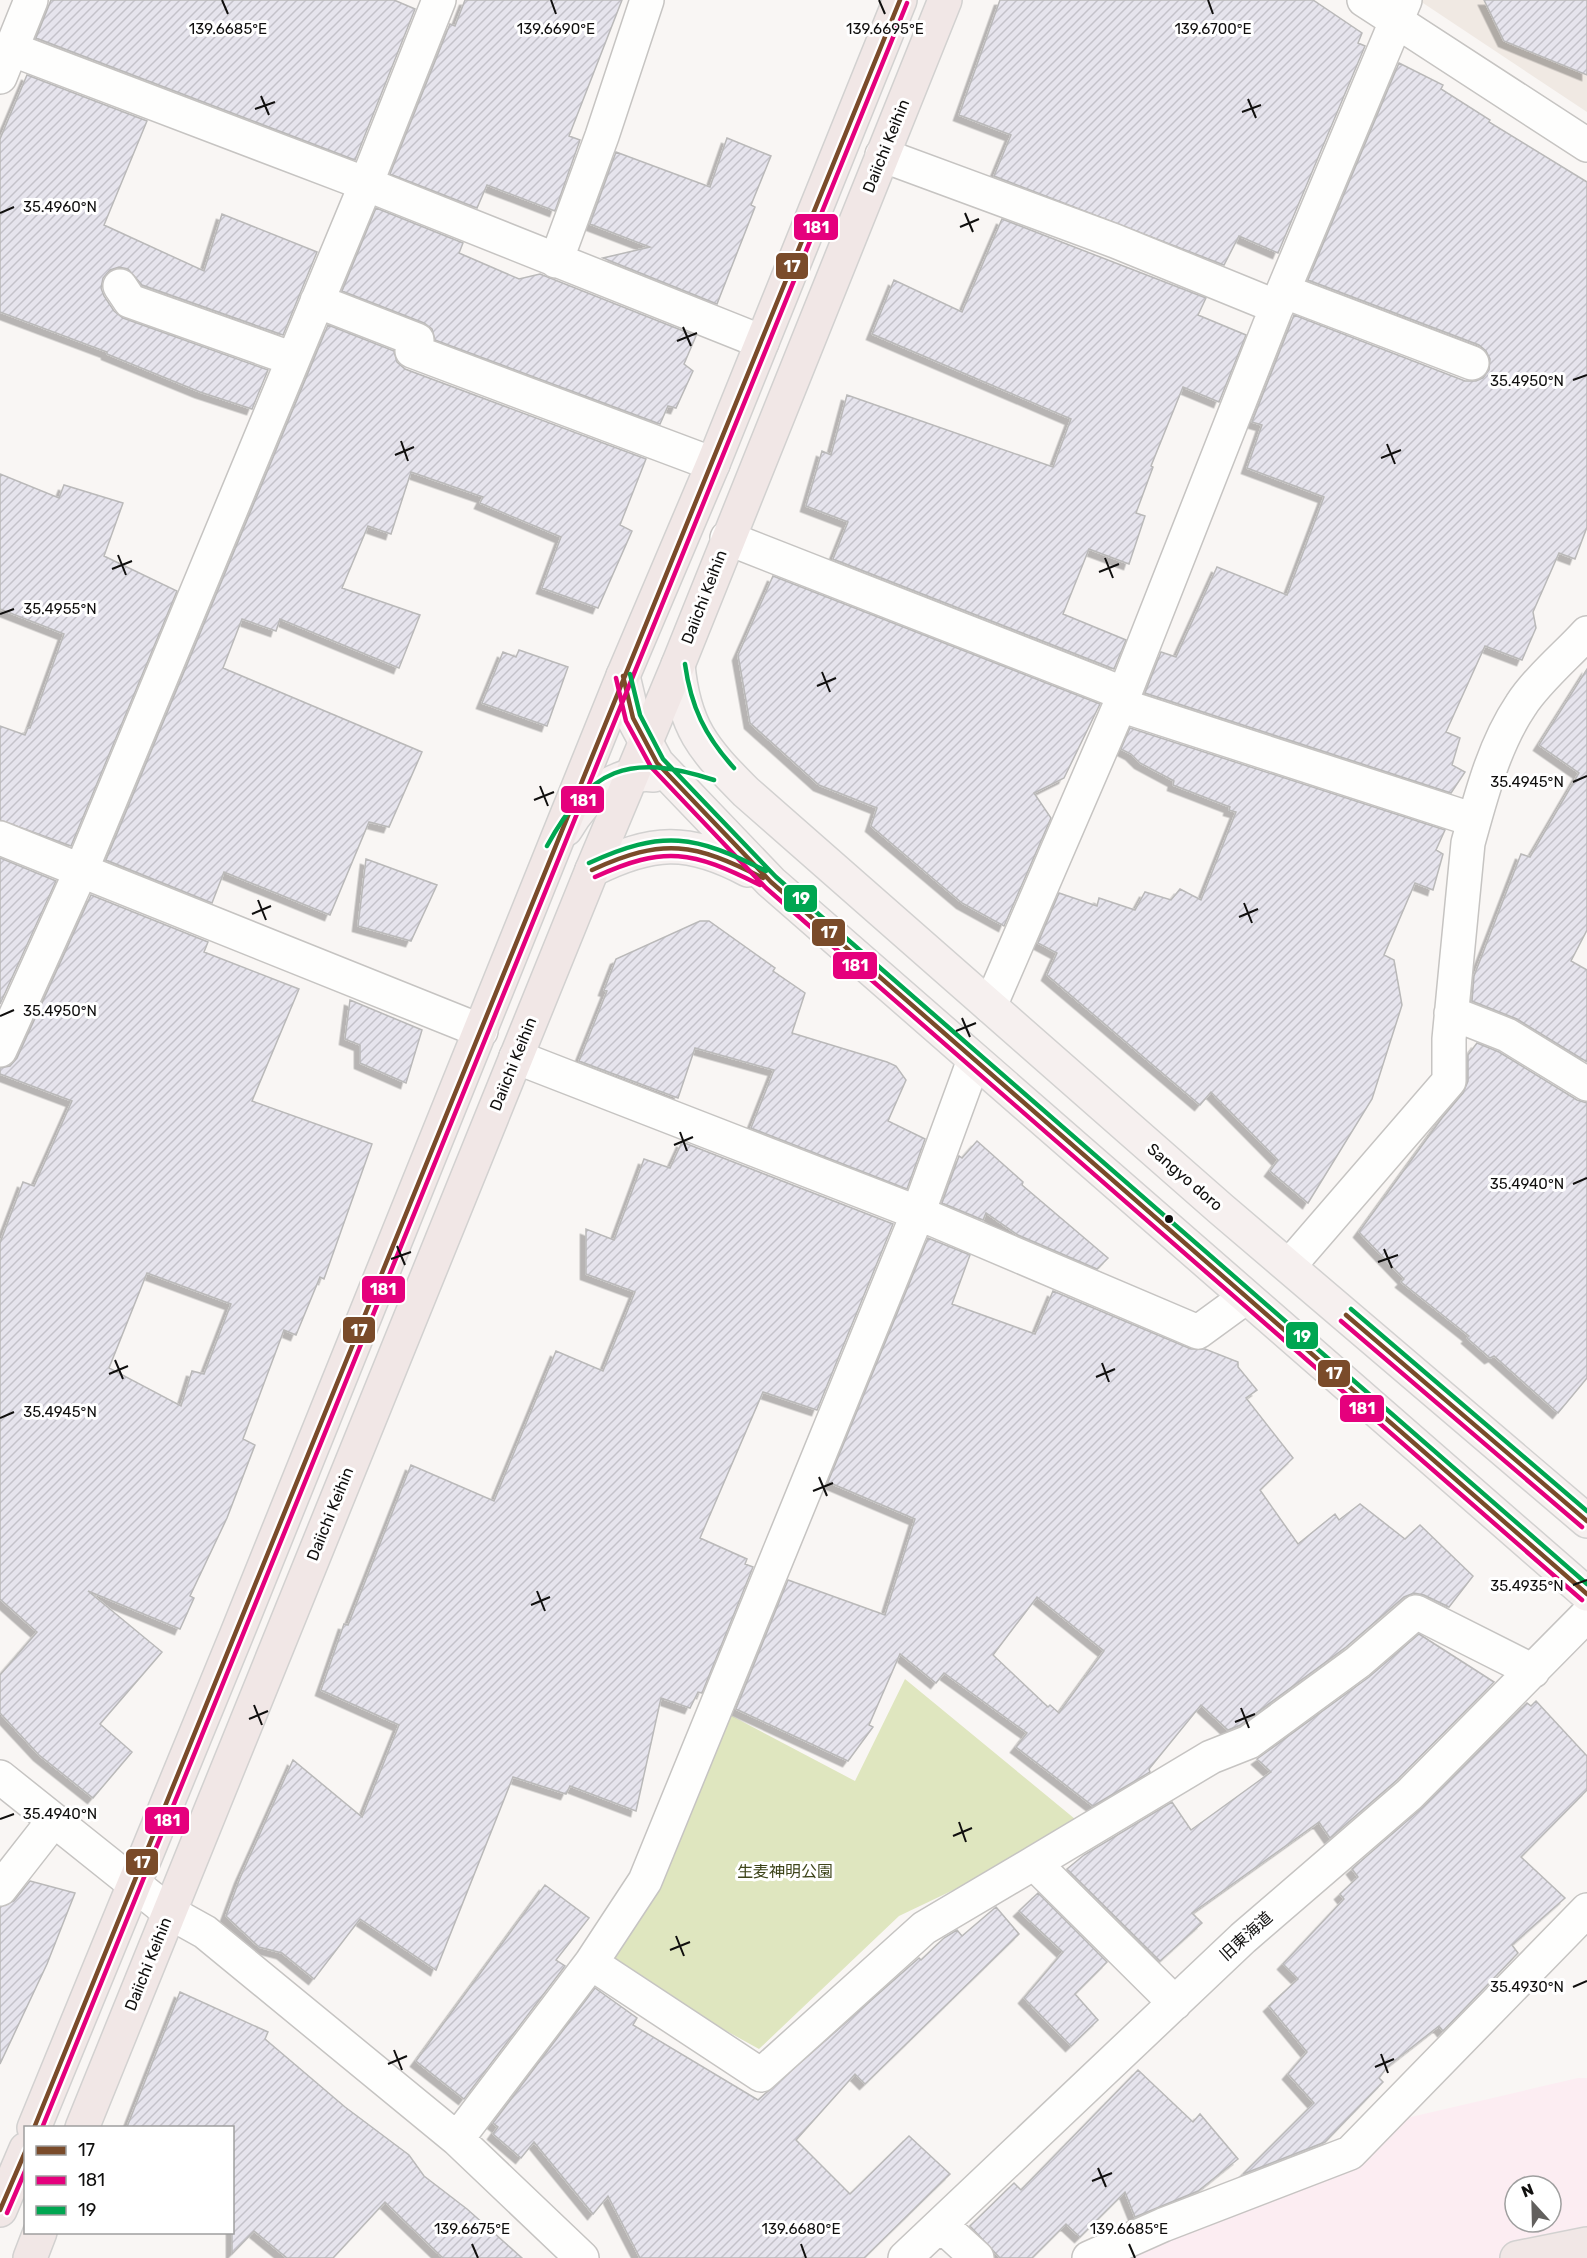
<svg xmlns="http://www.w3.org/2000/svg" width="1587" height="2258" viewBox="0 0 1587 2258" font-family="Rubik,'Noto Sans JP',sans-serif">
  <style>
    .built { fill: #f0e9e3 }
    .industrial { fill: #fcedf2; fill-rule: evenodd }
    .green { fill: #dfe6bf }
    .building { fill: url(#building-hatch); stroke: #bab9b9; stroke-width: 1.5; fill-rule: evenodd; filter: url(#shadow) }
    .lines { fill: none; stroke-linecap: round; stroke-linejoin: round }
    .minor-casing { stroke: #c6c4c2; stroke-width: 36 }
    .major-casing { stroke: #d2d1d0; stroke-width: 36 }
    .highway-casing { stroke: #d2d1d0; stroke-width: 36 }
    .minor { stroke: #fefefd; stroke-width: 33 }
    .major { stroke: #f6f0ef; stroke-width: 33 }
    .highway { stroke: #f1e7e6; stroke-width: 33 }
    .bus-1-casing { stroke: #fff; stroke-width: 9 }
    .bus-2-casing { stroke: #fff; stroke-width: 9 }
    .bus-3-casing { stroke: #fff; stroke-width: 9 }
    .bus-1 { stroke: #7a4b2a; stroke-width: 4.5 }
    .bus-2 { stroke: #e5007d; stroke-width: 4.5 }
    .bus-3 { stroke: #00a651; stroke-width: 4.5 }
    .ticks { fill: none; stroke: #100f0e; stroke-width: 2 }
    .bus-dot { fill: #100f0e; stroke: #fff; stroke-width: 2 }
    .labels { text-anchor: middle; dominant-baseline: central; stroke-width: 6; stroke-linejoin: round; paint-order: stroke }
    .street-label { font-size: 16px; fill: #100f0e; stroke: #fff }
    .park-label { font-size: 16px; fill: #3d441a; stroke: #fff }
    .ticks-label { font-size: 15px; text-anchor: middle; fill: #100f0e; stroke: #fff; stroke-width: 6; stroke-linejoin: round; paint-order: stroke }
    .line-badge { stroke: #fff; stroke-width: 2 }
    .badge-label { font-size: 16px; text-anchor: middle; font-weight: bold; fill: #fff }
  </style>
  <defs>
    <pattern id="building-hatch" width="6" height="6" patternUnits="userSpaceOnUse" patternTransform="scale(1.5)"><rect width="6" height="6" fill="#e6e4ed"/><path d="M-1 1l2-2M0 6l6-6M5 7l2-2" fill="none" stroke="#c4c2ca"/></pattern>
    <filter id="shadow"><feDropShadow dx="-5.5" dy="5.5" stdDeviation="0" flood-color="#0004"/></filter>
  </defs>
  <rect width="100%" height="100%" fill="#f9f6f4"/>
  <path class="built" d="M 1420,0 L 1587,0 L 1587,112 L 1420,1 Z"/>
  <path class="industrial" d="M 1578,2078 L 1587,2078 L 1587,2258 L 1116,2258 L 1398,2120 ZM 1515,2186 L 1551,2186 L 1551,2222 L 1515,2222 Z"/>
  <path class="green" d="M 905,1679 L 1075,1819 L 987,1874 L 899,1916 L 759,2049 L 627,1976 L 610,1954 L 728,1714 L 855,1781 Z"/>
  <path class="building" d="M 51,0 L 394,0 L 415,9 L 355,160 L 36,38 Z
    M 465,0 L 622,0 L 569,136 L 580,140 L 555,211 L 487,185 L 477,208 L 390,174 L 450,24 L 455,26 Z
    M 1000,0 L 1313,0 L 1362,33 L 1358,43 L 1365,46 L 1278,253 L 1239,236 L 1224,265 L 994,176 L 1011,135 L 959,115 Z
    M 1484,0 L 1587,0 L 1587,75 L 1504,41 Z
    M 1399,63 L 1443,85 L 1441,89 L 1490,120 L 1489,122 L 1587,182 L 1587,527 L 1575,559 L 1559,553 L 1533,612 L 1536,628 L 1522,660 L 1485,646 L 1446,732 L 1460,738 L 1452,765 L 1465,772 L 1451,793 L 1145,693 L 1161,652 L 1176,657 L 1217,567 L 1287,595 L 1324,497 L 1247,468 L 1262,425 L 1252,422 L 1294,315 L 1465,381 L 1476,381 L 1483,378 L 1489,370 L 1490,359 L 1486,351 L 1479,345 L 1308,280 Z
    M 27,75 L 147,121 L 104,225 L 204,271 L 222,214 L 317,252 L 283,335 L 142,285 L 128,269 L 119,267 L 110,270 L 103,278 L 101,288 L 104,296 L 114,311 L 123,318 L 268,370 L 252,409 L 200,392 L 107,354 L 107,352 L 0,312 L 0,139 Z
    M 727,138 L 771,156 L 751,205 L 755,207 L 717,304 L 603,258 L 650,247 L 590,224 L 616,152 L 710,187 Z
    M 376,208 L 463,243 L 459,253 L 519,279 L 540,274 L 696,336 L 684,364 L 693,371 L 676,408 L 668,406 L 660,424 L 435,340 L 432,329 L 424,323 L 342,291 Z
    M 1002,219 L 1206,298 L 1198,315 L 1246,335 L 1219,402 L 1183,387 L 1151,466 L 1153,467 L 1136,513 L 1145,516 L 1129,564 L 1089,549 L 1063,614 L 1126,640 L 1114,669 L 833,559 L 848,522 L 806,506 L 822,451 L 831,455 L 847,395 L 1053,467 L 1071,419 L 872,334 L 894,280 L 962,312 Z
    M 328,325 L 394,351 L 397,362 L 405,369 L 646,459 L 620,525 L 632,531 L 598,608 L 542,588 L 561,537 L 480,503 L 483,497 L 411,472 L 391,534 L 368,526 L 342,588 L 420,615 L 399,668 L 280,619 L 276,631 L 242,619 L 223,668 L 422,752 L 389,827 L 369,822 L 330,915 L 224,872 L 212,903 L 106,860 Z
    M 0,474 L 59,498 L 64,485 L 123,503 L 104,556 L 177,591 L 71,846 L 0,820 L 0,726 L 25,735 L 28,728 L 30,728 L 64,634 L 0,609 Z
    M 773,576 L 1100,704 L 1064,778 L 1034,793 L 1051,818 L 1004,926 L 962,903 L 871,826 L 877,808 L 819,785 L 750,723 L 738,655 Z
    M 519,650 L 568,667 L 547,726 L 482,703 L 503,652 L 516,657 Z
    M 1587,669 L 1587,930 L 1571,961 L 1587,970 L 1587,1062 L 1517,1019 L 1472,1001 L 1474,976 L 1521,854 L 1530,857 L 1579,773 L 1539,745 Z
    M 1130,728 L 1445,830 L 1436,850 L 1443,854 L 1433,890 L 1415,883 L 1384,955 L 1394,960 L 1402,1005 L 1372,1099 L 1308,1203 L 1270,1171 L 1278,1160 L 1211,1092 L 1200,1105 L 1047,975 L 1057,953 L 1038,943 L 1059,893 L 1097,906 L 1099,898 L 1135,910 L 1145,892 L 1171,900 L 1180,889 L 1201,900 L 1236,812 L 1229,810 L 1230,807 L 1173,785 L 1174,781 L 1140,763 L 1131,754 L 1121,749 Z
    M 0,858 L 56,881 L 0,1004 Z
    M 366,859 L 437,885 L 411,941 L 358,926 Z
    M 91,895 L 208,942 L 204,952 L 299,989 L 252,1101 L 372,1144 L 324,1279 L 320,1277 L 296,1335 L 284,1330 L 243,1439 L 255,1445 L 227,1518 L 190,1596 L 194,1598 L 180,1629 L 88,1591 L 162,1652 L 100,1724 L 132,1752 L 93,1798 L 39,1755 L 0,1713 L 0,1675 L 37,1632 L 0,1599 L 0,1243 L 23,1182 L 34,1186 L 72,1101 L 0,1074 L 0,1068 L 10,1066 L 17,1058 ZM 147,1273 L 231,1304 L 204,1374 L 192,1371 L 181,1406 L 109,1368 Z
    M 700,921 L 709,921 L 775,968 L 773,971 L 805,993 L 792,1033 L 887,1062 L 896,1066 L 906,1080 L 888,1121 L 925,1139 L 907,1189 L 751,1128 L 774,1070 L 695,1048 L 678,1098 L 579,1061 L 607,991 L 604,990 L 616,959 Z
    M 350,1000 L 422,1030 L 406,1083 L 360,1063 L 360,1045 L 345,1039 Z
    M 1477,1043 L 1499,1052 L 1577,1100 L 1587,1103 L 1587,1378 L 1558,1413 L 1494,1356 L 1490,1358 L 1467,1338 L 1469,1336 L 1401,1282 L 1404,1279 L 1359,1232 L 1442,1118 L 1463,1093 L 1468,1081 L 1468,1055 Z
    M 977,1141 L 1023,1182 L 1022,1185 L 1108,1258 L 1097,1269 L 1018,1235 L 986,1213 L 983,1220 L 942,1203 L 959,1156 L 962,1158 Z
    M 682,1142 L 893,1224 L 817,1410 L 763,1392 L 700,1538 L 747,1559 L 745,1564 L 753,1567 L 702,1693 L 698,1692 L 690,1708 L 661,1698 L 636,1811 L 570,1786 L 566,1794 L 513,1777 L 436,1970 L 360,1919 L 314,1979 L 282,1953 L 259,1947 L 226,1916 L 240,1878 L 293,1760 L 362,1817 L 399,1725 L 321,1690 L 344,1624 L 348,1625 L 411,1465 L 494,1501 L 556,1351 L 603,1371 L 635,1292 L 586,1274 L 586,1229 L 614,1240 L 644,1159 L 670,1168 Z
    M 928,1238 L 970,1255 L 952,1304 L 1035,1334 L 1053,1291 L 1191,1349 L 1205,1349 L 1238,1362 L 1238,1367 L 1257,1390 L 1246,1398 L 1293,1458 L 1260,1490 L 1298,1544 L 1335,1514 L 1339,1520 L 1360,1504 L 1405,1539 L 1420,1525 L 1473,1576 L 1449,1607 L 1424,1595 L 1414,1593 L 1404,1597 L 1346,1647 L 1240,1725 L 1228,1730 L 1201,1705 L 1149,1769 L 1150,1772 L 1093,1806 L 1016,1747 L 1027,1733 L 944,1673 L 936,1683 L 900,1654 L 869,1725 L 873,1727 L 848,1761 L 736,1709 L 788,1580 L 885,1615 L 915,1519 L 828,1482 ZM 1037,1597 L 1104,1651 L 1059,1713 L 1050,1705 L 1048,1707 L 993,1655 Z
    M 1419,1634 L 1494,1682 L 1397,1780 L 1330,1838 L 1319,1822 L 1192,1913 L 1202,1923 L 1160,1961 L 1067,1869 L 1084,1855 L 1172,1802 L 1191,1830 L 1271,1772 L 1257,1759 L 1369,1677 Z
    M 1536,1701 L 1587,1756 L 1587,1790 L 1521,1857 L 1565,1898 L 1512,1945 L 1518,1953 L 1443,2031 L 1439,2026 L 1388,2066 L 1379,2078 L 1383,2082 L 1325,2142 L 1243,2174 L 1314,2103 L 1288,2074 L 1307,2052 L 1269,2006 L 1298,1979 L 1283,1964 L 1344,1899 L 1340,1894 L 1358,1877 L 1352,1869 L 1423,1807 L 1527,1703 L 1531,1706 Z
    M 30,1881 L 75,1893 L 47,1964 L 0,2064 L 0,1907 L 14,1901 Z
    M 545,1885 L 589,1918 L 556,1960 L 565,1966 L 464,2099 L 416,2061 Z
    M 1038,1893 L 1107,1962 L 1075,1994 L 1098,2020 L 1071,2046 L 1024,1998 L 1063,1952 L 1019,1911 Z
    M 996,1907 L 1019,1934 L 865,2084 L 855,2074 L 796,2140 L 850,2194 L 909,2136 L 950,2174 L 864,2258 L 640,2258 L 608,2196 L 593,2214 L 534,2142 L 521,2158 L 493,2134 L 498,2127 L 493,2123 L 595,1988 L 637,2018 L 633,2025 L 758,2100 L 919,1958 L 921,1960 L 944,1938 L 957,1930 L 962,1936 Z
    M 180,1992 L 268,2032 L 265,2039 L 345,2107 L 409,2155 L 424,2176 L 467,2209 L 522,2258 L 443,2258 L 385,2202 L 333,2258 L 287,2258 L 254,2231 L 232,2254 L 232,2127 L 127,2127 Z
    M 1138,2070 L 1193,2122 L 1200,2114 L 1238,2159 L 1198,2191 L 1135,2217 L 1125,2192 L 1080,2237 L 1066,2224 L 1032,2258 L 1000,2258 L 970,2226 L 1014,2183 L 1021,2190 Z"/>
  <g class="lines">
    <defs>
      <path id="minor" d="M 1364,0 L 1587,145
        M 11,49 L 366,184 L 762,342
        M 0,77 L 31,0
        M 882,155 L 1115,241 L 1277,307
        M 556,261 L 602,136 L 647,0
        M 120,286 L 130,301 L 293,359
        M 1283,291 L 1472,363
        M 317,301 L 417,340 L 412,351 L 713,464
        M 727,538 L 1125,694
        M 1120,705 L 1474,820
        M 0,838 L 481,1031
        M 990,1006 L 1120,705 L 1283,291 L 1405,0
        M 1451,1013 L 1507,1035 L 1587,1084
        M 0,1050 L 80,873 L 366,184 L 439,0
        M 516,1057 L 918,1213 L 1198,1332 L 1246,1297
        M 1289,1266 L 1449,1081 L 1449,1039 L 1468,843 C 1481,796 1494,745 1521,705 C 1537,680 1567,655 1587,633
        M 0,1777 L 169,1912 L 205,1932 L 457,2139 L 582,2258
        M 1034,1863 L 1211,1757 L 1249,1742 L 1358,1662 L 1416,1612 L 1533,1671
        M 0,1889 L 54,1820
        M 591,1963 L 761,2075 L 924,1928 L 1034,1863 L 1175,2003
        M 457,2139 L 591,1963 L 645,1881 L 918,1213 L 974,1060
        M 941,2225 L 977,2258
        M 905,2258 L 1243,1938 L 1410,1794 L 1587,1615
        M 1089,2258 L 1163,2225 L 1350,2153 L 1587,1910"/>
      <path id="major" d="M 678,665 C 684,727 703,749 746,792 L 1221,1209 L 1587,1521
        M 623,676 L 633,718 L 657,763 L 771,882 L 1587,1594
        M 566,829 C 584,797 615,771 654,775
        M 592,870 C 652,840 688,838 748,870"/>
      <path id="highway" d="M 34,2128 L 236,1636 L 623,676 L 713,464 L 900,0
        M 82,2128 L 592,870 L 678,665 L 945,0
        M 0,2210 L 26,2149
        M 30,2258 L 40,2232
        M 1517,2258 L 1587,2244"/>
    </defs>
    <use href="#minor" class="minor-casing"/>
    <use href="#major" class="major-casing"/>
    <use href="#highway" class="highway-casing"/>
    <use href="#minor" class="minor"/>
    <use href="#major" class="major"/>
    <use href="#highway" class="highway"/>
    <defs>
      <path id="bus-1" d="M 623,676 L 633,718 L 657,763 L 771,882 L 1587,1594
        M 592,870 C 664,837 694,843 763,878
        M 1346,1315 L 1587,1521
        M 34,2128 L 900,0
        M 0,2210 L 26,2150"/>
      <path id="bus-2" d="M 616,678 L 626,721 L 651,767 L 766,888 L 1582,1600
        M 595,877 C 665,845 692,851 760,885
        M 1341,1321 L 1582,1527
        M 42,2128 L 907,3
        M 7,2213 L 26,2169"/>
      <path id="bus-3" d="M 685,664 C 691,707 705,736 734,768
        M 630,674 L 640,715 L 663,759 L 776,877 L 1587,1584
        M 547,846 C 590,768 628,752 714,780
        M 589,863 C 663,829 695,835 766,871
        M 1351,1309 L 1587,1511"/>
    </defs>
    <use href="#bus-1" class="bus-1-casing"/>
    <use href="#bus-2" class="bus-2-casing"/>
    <use href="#bus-3" class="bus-3-casing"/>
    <use href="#bus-1" class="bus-1"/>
    <use href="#bus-2" class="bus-2"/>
    <use href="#bus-3" class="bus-3"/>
  </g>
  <path class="ticks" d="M 222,0 L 228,14M 551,0 L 556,14M 879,0 L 885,14M 1208,0 L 1213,14M 261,96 L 269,115M 1248,99 L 1256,118M 255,109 L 275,102M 1242,112 L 1261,105M 0,213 L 14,207M 965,213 L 973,232M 960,227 L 979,219M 683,327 L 691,346M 677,341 L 697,333M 1573,380 L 1587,375M 401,441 L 408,461M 1387,444 L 1395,464M 395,455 L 414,447M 1381,458 L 1401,450M 118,555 L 126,575M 1105,558 L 1113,578M 112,569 L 132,561M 1099,572 L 1119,564M 0,614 L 14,609M 822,672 L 830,692M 817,686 L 836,678M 1573,782 L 1587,776M 540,786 L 548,806M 534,800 L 554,792M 258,900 L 266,920M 1244,903 L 1252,923M 252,914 L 271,906M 1239,917 L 1258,909M 0,1016 L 14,1010M 962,1018 L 970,1037M 956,1031 L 976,1023M 680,1132 L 687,1151M 674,1145 L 693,1137M 1573,1184 L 1587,1178M 397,1246 L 405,1265M 1384,1249 L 1392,1268M 391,1259 L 411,1252M 1378,1262 L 1398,1255M 115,1360 L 123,1379M 1102,1363 L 1109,1382M 109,1374 L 128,1366M 1096,1377 L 1115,1369M 0,1418 L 14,1412M 819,1477 L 827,1496M 813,1491 L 833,1483M 1573,1585 L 1587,1580M 537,1591 L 545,1611M 531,1605 L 550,1597M 254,1705 L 262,1725M 1241,1708 L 1249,1728M 249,1719 L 268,1711M 1235,1722 L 1255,1714M 0,1819 L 14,1814M 959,1822 L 966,1842M 953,1836 L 972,1828M 676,1936 L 684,1956M 670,1950 L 690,1942M 1573,1987 L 1587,1981M 394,2050 L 402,2070M 1381,2054 L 1388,2073M 388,2064 L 407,2056M 1375,2067 L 1394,2059M 1098,2168 L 1106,2187M 1092,2181 L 1112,2173M 472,2244 L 478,2258M 801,2244 L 806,2258M 1129,2244 L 1135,2258"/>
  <circle class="bus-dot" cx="1169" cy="1219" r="5"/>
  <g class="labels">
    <g class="street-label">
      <text transform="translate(886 146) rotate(-68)">Daiichi Keihin</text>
      <text transform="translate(704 597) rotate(-69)">Daiichi Keihin</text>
      <text transform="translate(513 1064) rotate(-68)">Daiichi Keihin</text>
      <text transform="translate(1185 1177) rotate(41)">Sangyo doro</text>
      <text transform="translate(330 1514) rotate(-68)">Daiichi Keihin</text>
      <text transform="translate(1246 1936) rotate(-42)">旧東海道</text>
      <text transform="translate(148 1964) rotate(-68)">Daiichi Keihin</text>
    </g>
    <g class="park-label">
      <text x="785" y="1871">生麦神明公園</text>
    </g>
  </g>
  <g class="ticks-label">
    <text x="228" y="34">139.6685°E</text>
    <text x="1213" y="34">139.6700°E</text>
    <text x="556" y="34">139.6690°E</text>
    <text x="885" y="34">139.6695°E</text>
    <text x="60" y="212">35.4960°N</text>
    <text x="1527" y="386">35.4950°N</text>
    <text x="60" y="614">35.4955°N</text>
    <text x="1527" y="787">35.4945°N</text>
    <text x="60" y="1016">35.4950°N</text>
    <text x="1527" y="1189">35.4940°N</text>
    <text x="60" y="1417">35.4945°N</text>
    <text x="1527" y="1591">35.4935°N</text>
    <text x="60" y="1819">35.4940°N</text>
    <text x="1527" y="1992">35.4930°N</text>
    <text x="472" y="2234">139.6675°E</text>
    <text x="801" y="2234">139.6680°E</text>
    <text x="1129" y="2234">139.6685°E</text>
  </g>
  <g class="line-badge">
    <rect x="793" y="213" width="46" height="28" rx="6" fill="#e5007d"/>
    <rect x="775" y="252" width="34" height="28" rx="6" fill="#7a4b2a"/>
    <rect x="560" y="785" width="45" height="29" rx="6" fill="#e5007d"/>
    <rect x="783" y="884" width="35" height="29" rx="6" fill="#00a651"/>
    <rect x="811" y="918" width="35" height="29" rx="6" fill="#7a4b2a"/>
    <rect x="832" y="951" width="46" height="29" rx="6" fill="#e5007d"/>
    <rect x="361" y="1275" width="45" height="29" rx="6" fill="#e5007d"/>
    <rect x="342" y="1316" width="34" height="28" rx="6" fill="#7a4b2a"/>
    <rect x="1285" y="1321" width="34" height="29" rx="6" fill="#00a651"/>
    <rect x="1317" y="1359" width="34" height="29" rx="6" fill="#7a4b2a"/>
    <rect x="1339" y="1394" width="46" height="29" rx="6" fill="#e5007d"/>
    <rect x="144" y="1806" width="46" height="29" rx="6" fill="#e5007d"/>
    <rect x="125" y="1848" width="34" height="28" rx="6" fill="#7a4b2a"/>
  </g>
  <g class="badge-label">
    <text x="816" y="233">181</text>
    <text x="792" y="272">17</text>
    <text x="583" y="806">181</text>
    <text x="801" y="904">19</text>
    <text x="829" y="938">17</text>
    <text x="855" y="971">181</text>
    <text x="383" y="1295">181</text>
    <text x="359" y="1336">17</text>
    <text x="1302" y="1342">19</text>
    <text x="1334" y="1379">17</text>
    <text x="1362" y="1414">181</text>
    <text x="167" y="1826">181</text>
    <text x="142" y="1868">17</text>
  </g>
  <rect x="24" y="2126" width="210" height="108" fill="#ffffff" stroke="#9f9f9f" stroke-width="1.5"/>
  <rect x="36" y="2146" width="30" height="9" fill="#7a4b2a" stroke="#9f9f9f" stroke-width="1.5"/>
  <text x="78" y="2156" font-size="18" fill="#100f0e">17</text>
  <rect x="36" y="2176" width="30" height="9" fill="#e5007d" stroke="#9f9f9f" stroke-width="1.5"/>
  <text x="78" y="2186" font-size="18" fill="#100f0e">181</text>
  <rect x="36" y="2206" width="30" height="9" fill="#00a651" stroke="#9f9f9f" stroke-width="1.5"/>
  <text x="78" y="2216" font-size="18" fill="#100f0e">19</text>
  <g transform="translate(1533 2204) rotate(338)"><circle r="28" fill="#ffffff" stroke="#9f9f9f" stroke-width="1.5"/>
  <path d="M0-4.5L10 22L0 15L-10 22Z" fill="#62605e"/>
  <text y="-9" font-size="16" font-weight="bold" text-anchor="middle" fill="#100f0e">N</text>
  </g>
</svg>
